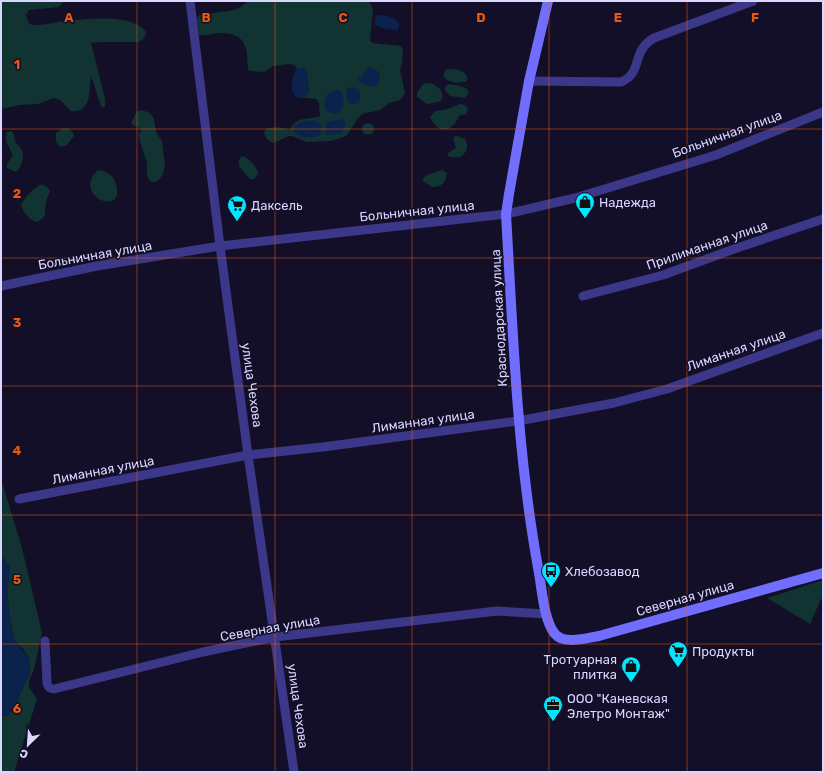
<svg xmlns="http://www.w3.org/2000/svg" width="824" height="773" viewBox="0 0 824 773" font-family="Rubik,sans-serif">
  <style>
    .green { fill: #113331 }
    .water { fill: #0a224c }
    .lines { fill: none; stroke-linecap: round; stroke-linejoin: round }
    .street { stroke: #3b3889; stroke-width: 9 }
    .secondary { stroke: #716dff; stroke-width: 10 }
    .grid { fill: none; stroke: #e8590c; stroke-width: 1; stroke-opacity: 0.55 }
    .labels { text-anchor: middle; dominant-baseline: central; stroke-width: 3; stroke-linejoin: round; paint-order: stroke }
    .street-label { font-size: 13px; fill: #dbd6ff; stroke: #130f28 }
    .poi-label { font-size: 13px; fill: #dbd6ff; stroke: #130f28; text-anchor: start }
    .grid-label { font-size: 13px; text-anchor: middle; font-weight: bold; fill: #e8590c; stroke: #130f28; stroke-width: 3; stroke-linejoin: round; paint-order: stroke }
  </style>
  <rect width="100%" height="100%" fill="#130f28"/>
  <path class="green" d="M 1,1 L 64,1 L 59,7 L 29,10 L 26,15 L 29,24 C 41,27 54,22 66,21 C 87,19 133,13 146,32 C 145,38 144,40 138,42 L 98,42 L 91,43 L 105,99 L 105,106 L 103,108 L 101,106 L 91,76 C 89,91 92,113 71,111 L 60,100 L 54,98 L 38,104 L 19,105 L 1,109 Z
    M 248,1 L 369,1 L 373,9 L 370,41 L 373,43 L 401,46 L 403,49 L 402,63 L 400,70 L 405,93 L 400,100 L 389,103 L 380,110 L 362,114 L 356,121 L 347,135 L 341,138 L 331,141 L 307,142 L 292,136 L 288,136 L 274,143 C 268,141 265,138 264,132 L 267,128 L 279,127 L 290,130 C 295,116 309,120 320,116 L 319,103 L 316,99 L 304,98 L 309,92 L 306,69 L 302,68 L 297,68 L 294,65 L 290,64 L 273,66 L 264,72 L 250,71 L 248,70 C 247,46 247,33 218,33 C 212,34 206,36 199,35 L 197,19 L 199,15 L 228,11 L 238,9 Z
    M 446,69 C 454,69 469,69 467,81 C 459,84 448,83 443,76 Z
    M 430,83 C 438,86 444,90 442,100 L 438,102 L 427,104 L 417,97 L 417,93 L 423,84 Z
    M 448,84 C 455,85 477,87 465,98 L 450,96 L 445,90 L 445,87 Z
    M 460,104 L 465,105 L 468,108 L 466,114 L 459,116 C 457,120 455,125 451,127 C 443,134 433,125 430,117 L 435,111 L 448,109 Z
    M 142,110 L 150,113 L 154,119 L 156,132 L 162,141 L 165,166 L 163,174 L 160,179 L 155,182 L 150,181 L 147,176 L 147,163 L 138,135 L 141,131 L 141,129 L 133,125 L 131,123 L 137,111 Z
    M362 129a6 6 0 1 1 12 0a6 6 0 1 1-12 0Z
    M 63,128 L 69,129 L 73,133 L 74,136 L 67,145 L 61,147 L 56,142 L 56,133 Z
    M 11,131 C 15,134 14,138 16,143 C 18,146 21,147 22,151 C 25,157 21,168 16,172 L 7,168 L 7,164 L 13,155 L 7,143 L 6,138 L 7,132 Z
    M 455,136 L 458,136 L 465,139 C 472,151 460,162 448,156 L 448,153 L 456,148 L 453,138 Z
    M 242,156 C 249,158 257,166 258,174 L 254,179 L 250,179 L 239,166 L 239,160 Z
    M 98,170 C 106,171 112,174 115,182 C 129,219 70,197 98,170 Z
    M 442,170 L 447,173 C 445,183 442,187 432,187 L 423,181 L 423,178 C 427,174 437,172 442,170 Z
    M 42,184 L 47,187 L 50,191 C 49,195 46,199 46,203 C 44,213 48,217 37,222 C 29,220 23,212 21,205 C 25,197 34,187 42,184 Z
    M 1,479 L 22,548 L 42,633 L 34,669 L 29,681 L 29,687 L 37,699 L 14,772 L 1,772 L 1,717 L 9,715 L 17,702 L 23,686 L 30,674 L 29,659 L 23,649 L 14,640 L 9,612 L 7,590 L 10,568 L 1,555 Z
    M 823,580 L 823,595 L 810,624 L 767,598 Z"/>
  <path class="water" d="M 378,15 C 386,15 393,16 399,23 L 399,27 L 397,30 C 389,30 380,29 375,24 L 375,18 Z
    M 371,67 L 379,72 L 380,77 L 377,86 L 372,87 L 359,82 L 358,78 L 362,76 L 368,68 Z
    M 297,68 L 302,68 L 306,69 L 307,72 L 309,92 L 304,98 C 288,101 290,77 297,68 Z
    M 350,87 L 357,88 L 360,91 L 360,101 L 357,104 L 350,104 L 347,101 L 346,90 Z
    M 338,90 L 342,92 C 344,101 345,109 337,114 C 334,113 330,113 327,111 C 322,107 325,97 329,93 C 331,91 335,90 338,90 Z
    M 341,119 L 344,119 L 346,123 L 342,133 L 332,135 L 327,134 L 326,131 L 326,122 Z
    M 312,120 L 318,122 L 321,125 L 321,134 C 312,142 286,135 296,125 C 300,122 307,121 312,120 Z
    M 1,555 L 10,568 L 7,590 L 9,612 L 14,640 L 29,659 L 30,674 L 23,686 L 17,702 L 9,715 L 1,717 Z"/>
  <g class="lines">
    <path class="street" d="M 190,1 L 220,246 L 248,455 L 294,772
      M 529,81 L 621,82 C 644,72 630,52 654,38 L 753,1
      M 1,286 L 97,266 L 220,246 L 506,214 L 575,198 L 716,155 L 823,112
      M 583,296 L 663,275 L 734,249 L 823,219
      M 19,499 L 248,455 L 323,447 L 518,421 L 614,403 L 667,389 L 823,333
      M 45,641 L 47,683 C 48,687 49,689 54,689 L 203,652 L 275,637 L 497,611 L 546,614"/>
    <path class="secondary" d="M 548,1 L 529,81 L 509,194 L 506,214 C 513,334 517,455 539,573 C 542,590 544,621 555,634 C 564,645 587,638 599,636 L 823,573"/>
  </g>
  <path class="grid" d="M 137,1 L 137,772M 275,1 L 275,772M 412,1 L 412,772M 549,1 L 549,772M 687,1 L 687,772M 1,129 L 823,129M 1,258 L 823,258M 1,386 L 823,386M 1,515 L 823,515M 1,644 L 823,644"/>
  <defs>
    <symbol id="shop-pin" viewBox="-11 -11 22 30"><path d="M0 17L-7.5 6A9.5 9.5 0 1 1 7.5 6Z" fill="#02e5ff" stroke="#130f28"/><path d="M-5-2.5h2.3a2.7 3.5 0 0 1 5.4 0H5L5.5 6h-11ZM-1.5-2.5h3a1.5 2.3 0 0 0-3 0Z" fill="#111"/></symbol>
    <symbol id="supermarket-pin" viewBox="-11 -11 22 30"><path d="M0 17L-7.5 6A9.5 9.5 0 1 1 7.5 6Z" fill="#02e5ff" stroke="#130f28"/><path d="M-6-5.5h2.5l.6 2H6L4.5 2H-2.5L-4.4-4H-6ZM-1.5 3.2a1.3 1.3 0 1 0 .1 0ZM3 3.2a1.3 1.3 0 1 0 .1 0Z" fill="#111"/></symbol>
    <symbol id="bus-pin" viewBox="-11 -11 22 30"><path d="M0 17L-7.5 6A9.5 9.5 0 1 1 7.5 6Z" fill="#02e5ff" stroke="#130f28"/><path d="M-5-6H5V4H4V6H2V4H-2V6H-4V4H-5ZM-3.5-4V0h7V-4ZM-3.5 1.2v1.5H-2V1.2ZM2 1.2v1.5H3.5V1.2Z" fill="#111"/></symbol>
    <symbol id="office-pin" viewBox="-11 -11 22 30"><path d="M0 17L-7.5 6A9.5 9.5 0 1 1 7.5 6Z" fill="#02e5ff" stroke="#130f28"/><path d="M-6-3h4V-5.5h4V-3h4V5H-6ZM-1-4.5V-3h2v-1.5ZM-6 0V1H6V0Z" fill="#111"/></symbol>
  </defs>
  <g fill-rule="evenodd">
    <use href="#shop-pin" x="574" y="191" width="22" height="30"/>
    <use href="#supermarket-pin" x="226" y="194" width="22" height="30"/>
    <use href="#bus-pin" x="540" y="560" width="22" height="30"/>
    <use href="#supermarket-pin" x="667" y="640" width="22" height="30"/>
    <use href="#shop-pin" x="620" y="655" width="22" height="30"/>
    <use href="#office-pin" x="542" y="694" width="22" height="30"/>
  </g>
  <g class="labels">
    <g class="street-label">
      <text transform="translate(727 134) rotate(-20)">Больничная улица</text>
      <text transform="translate(417 211) rotate(-6)">Больничная улица</text>
      <text transform="translate(707 245) rotate(-19)">Прилиманная улица</text>
      <text transform="translate(95 255) rotate(-10)">Больничная улица</text>
      <text transform="translate(499 318) rotate(-93)">Краснодарская улица</text>
      <text transform="translate(736 350) rotate(-19)">Лиманная улица</text>
      <text transform="translate(252 385) rotate(82)">улица Чехова</text>
      <text transform="translate(423 421) rotate(-8)">Лиманная улица</text>
      <text transform="translate(103 470) rotate(-11)">Лиманная улица</text>
      <text transform="translate(685 598) rotate(-16)">Северная улица</text>
      <text transform="translate(270 628) rotate(-10)">Северная улица</text>
      <text transform="translate(298 706) rotate(82)">улица Чехова</text>
    </g>
    <g class="poi-label">
      <text x="599" y="202">Надежда</text>
      <text x="251" y="205">Даксель</text>
      <text x="565" y="571">Хлебозавод</text>
      <text x="692" y="651">Продукты</text>
      <text x="617" y="659" text-anchor="end">Тротуарная<tspan x="617" dy="15">плитка</tspan></text>
      <text x="567" y="698">ООО "Каневская<tspan x="567" dy="15">Элетро Монтаж"</tspan></text>
    </g>
  </g>
  <g class="grid-label">
    <text x="69" y="22">A</text>
    <text x="206" y="22">B</text>
    <text x="343" y="22">C</text>
    <text x="481" y="22">D</text>
    <text x="618" y="22">E</text>
    <text x="755" y="22">F</text>
    <text x="17" y="69">1</text>
    <text x="17" y="198">2</text>
    <text x="17" y="327">3</text>
    <text x="17" y="455">4</text>
    <text x="17" y="584">5</text>
    <text x="17" y="713">6</text>
  </g>
  <rect width="824" height="773" fill="none" stroke="#dbd6ff" stroke-width="4"/>
  <g transform="translate(28 745) rotate(205)" stroke="#130f28" stroke-width="3" paint-order="stroke">
  <path d="M0-3L7 15L0 10L-7 15Z" fill="#dbd6ff"/>
  <text y="-6" font-size="11" font-weight="bold" text-anchor="middle" fill="#dbd6ff">С</text>
  </g>
</svg>
